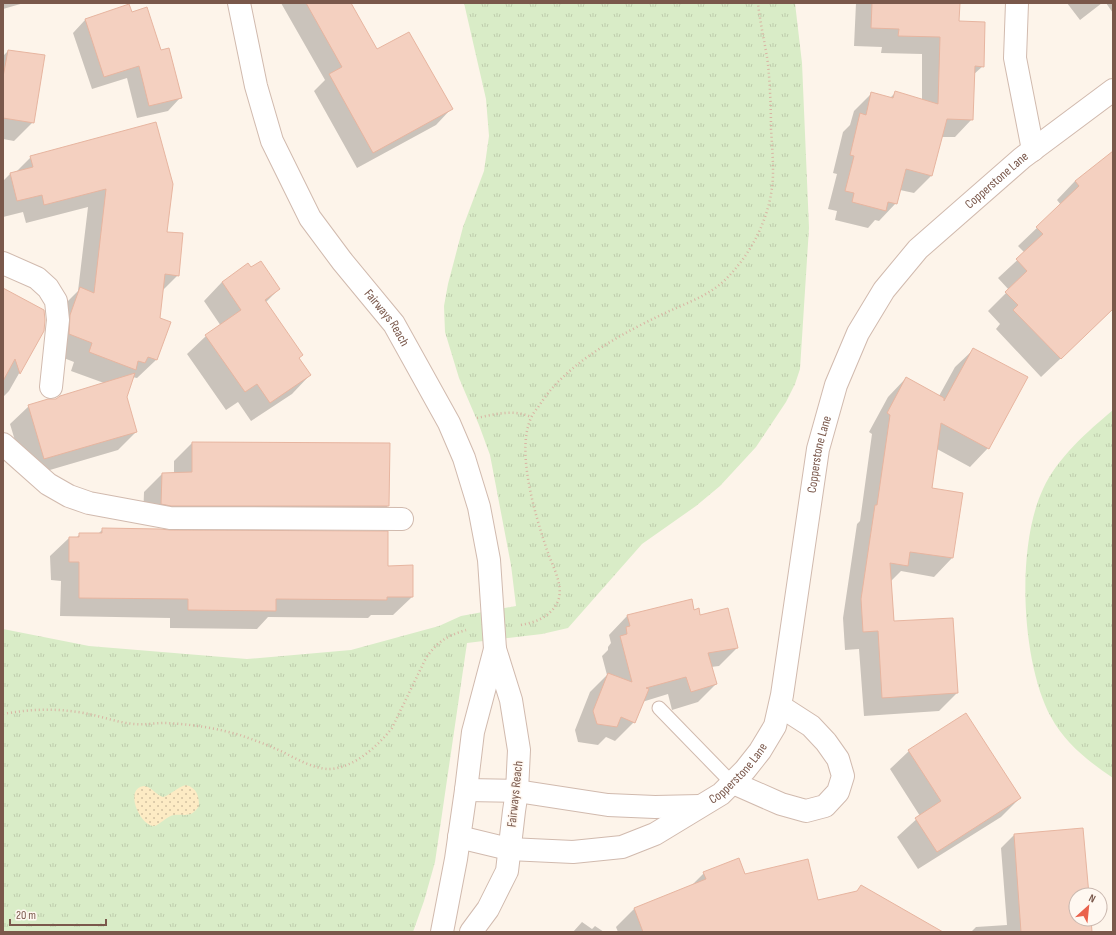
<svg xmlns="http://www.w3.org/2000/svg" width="1116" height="935" viewBox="0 0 1116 935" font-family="'Sofia Sans Condensed',sans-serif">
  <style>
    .grass { fill: url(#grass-tufts) }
    .sand { fill: url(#sand-dots) }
    .shadow { fill: #0003 }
    .building { fill: #f4d0c0; stroke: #e7b5a0 }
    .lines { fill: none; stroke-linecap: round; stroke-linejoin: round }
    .service-casing { stroke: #d1baae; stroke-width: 15 }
    .minor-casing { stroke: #d1baae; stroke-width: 24 }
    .path { stroke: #d9b3a3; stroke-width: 2.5; stroke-dasharray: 1 3; stroke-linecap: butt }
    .service { stroke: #fff; stroke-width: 13 }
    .minor { stroke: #fff; stroke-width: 22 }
    .labels { text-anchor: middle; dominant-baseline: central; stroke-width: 3; stroke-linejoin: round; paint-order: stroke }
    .street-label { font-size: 13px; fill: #7a584b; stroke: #fff8f1 }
  </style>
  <defs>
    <pattern id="grass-tufts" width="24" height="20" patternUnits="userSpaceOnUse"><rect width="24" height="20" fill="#d9ecc7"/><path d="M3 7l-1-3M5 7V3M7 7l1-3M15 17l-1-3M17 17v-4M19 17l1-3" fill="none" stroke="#beccac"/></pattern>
    <pattern id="sand-dots" width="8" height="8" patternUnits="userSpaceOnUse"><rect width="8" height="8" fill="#fdebc4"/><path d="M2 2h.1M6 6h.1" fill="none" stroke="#d2c1a1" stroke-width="1.8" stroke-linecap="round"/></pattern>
  </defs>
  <rect width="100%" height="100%" fill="#fdf4ea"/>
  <path class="grass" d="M 464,3 L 795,3 L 802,63 L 809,228 L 800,369 L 795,384 L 786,402 L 756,447 L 720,486 L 696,506 L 642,544 L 568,628 L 542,634 L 467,643 L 435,862 L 424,901 L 413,932 L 3,932 L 3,629 L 89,646 L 247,659 L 351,650 L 439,626 L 461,616 L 516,606 L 511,565 L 490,455 L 479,425 L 459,378 L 445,332 L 444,306 L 448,284 L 463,227 L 484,171 L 489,136 L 486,99 Z
    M 1113,410 L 1113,778 C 1089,762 1065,743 1051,717 C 1021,662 1016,546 1043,489 C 1057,458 1088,431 1113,410 Z"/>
  <path class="sand" d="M 186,785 C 197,788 199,796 199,806 C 191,818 187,814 174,815 C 166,816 158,827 153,826 C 139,824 124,788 144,786 C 151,786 156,795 163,797 C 171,795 177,787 186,785 Z"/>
  <path class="shadow" d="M 3,3 L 24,3 L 3,9 Z
    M 281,3 L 350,3 L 377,51 L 451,109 L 436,125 L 357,168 L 314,91 L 325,80 Z
    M 856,3 L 959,3 L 958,22 L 983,66 L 973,75 L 972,119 L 955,137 L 941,137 L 931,176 L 914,193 L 900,190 L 896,203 L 879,221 L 875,220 L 868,228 L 835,220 L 837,211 L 828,209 L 837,174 L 833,173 L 843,132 L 850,125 L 854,111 L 872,93 L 890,98 L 895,93 L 922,100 L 922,54 L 881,53 L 882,47 L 854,46 Z
    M 1067,3 L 1102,3 L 1080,20 Z
    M 1106,3 L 1113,3 L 1113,13 Z
    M 129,6 L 131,14 L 161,51 L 180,98 L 168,111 L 137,118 L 127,78 L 92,89 L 73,33 L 85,20 Z
    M 8,51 L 33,122 L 14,141 L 3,139 L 3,56 Z
    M 155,123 L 166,232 L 178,275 L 162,291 L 159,319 L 170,323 L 156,360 L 137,378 L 132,377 L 126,397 L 136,432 L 118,450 L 26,477 L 10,424 L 29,406 L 56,400 L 104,383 L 71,371 L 74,362 L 51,353 L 62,307 L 78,291 L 88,207 L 26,223 L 23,212 L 3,217 L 3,181 L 10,174 L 15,173 L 31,157 Z
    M 1113,167 L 1113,309 L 1041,377 L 996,329 L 1000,324 L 988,311 L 1009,290 L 998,278 L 1025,253 L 1018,246 L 1061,205 L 1057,200 L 1075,181 Z
    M 222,282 L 279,289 L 266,302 L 299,358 L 310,375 L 292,394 L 251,421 L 238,402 L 226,410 L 187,354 L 206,336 L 221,326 L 204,301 Z
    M 3,289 L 43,331 L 9,391 L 3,397 Z
    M 974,349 L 988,448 L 970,467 L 937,449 L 931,489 L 962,493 L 952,558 L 934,577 L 901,571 L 891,581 L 894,622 L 957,693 L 939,711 L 864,716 L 859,649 L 845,650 L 843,618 L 857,524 L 860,521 L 872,434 L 869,432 L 888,397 L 906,378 L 939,396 L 955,367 Z
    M 192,443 L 389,444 L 388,506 L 370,524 L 143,521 L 144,492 L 162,474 L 174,474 L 174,461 Z
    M 102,530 L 387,567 L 412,597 L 393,615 L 371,615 L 368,618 L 268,617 L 257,629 L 170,628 L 170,618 L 60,616 L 61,581 L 51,580 L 50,556 L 69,538 L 76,538 L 80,534 L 98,534 Z
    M 691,600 L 693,612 L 737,648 L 719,666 L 711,667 L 716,684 L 698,702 L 672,710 L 668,694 L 642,702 L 634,722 L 615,741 L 606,737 L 598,745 L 578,742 L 575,730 L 590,692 L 607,675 L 602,656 L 608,650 L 608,647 L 611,643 L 609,635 L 627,616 Z
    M 909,751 L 1020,798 L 1001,817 L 918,869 L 897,837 L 920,816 L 890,769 Z
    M 1082,830 L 1088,895 L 1076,895 L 1076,919 L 1090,919 L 1091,932 L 971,932 L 976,927 L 1007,925 L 1001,848 L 1014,835 Z
    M 704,873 L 745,875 L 817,901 L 928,932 L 618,932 L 616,927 L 634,909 L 691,886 Z
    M 582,922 L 592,929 L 595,926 L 604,932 L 573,932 Z"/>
  <path class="building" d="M 306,3 L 351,3 L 377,49 L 409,32 L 453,109 L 373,153 L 329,74 L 342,67 Z
    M 872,3 L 960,3 L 959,21 L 985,22 L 984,67 L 975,66 L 973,120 L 947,119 L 932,176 L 906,169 L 897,204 L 888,202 L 886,211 L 852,202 L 854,193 L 845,191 L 854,156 L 850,155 L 860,113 L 866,115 L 871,92 L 893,98 L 895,91 L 938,104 L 940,37 L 898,36 L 899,29 L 871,28 Z
    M 129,4 L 132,12 L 147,7 L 161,50 L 169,48 L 182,98 L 149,106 L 139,66 L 104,77 L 85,19 Z
    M 8,50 L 45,55 L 34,123 L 3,118 L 3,77 Z
    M 156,122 L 173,184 L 167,232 L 183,233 L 179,276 L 165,274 L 160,318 L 171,322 L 157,360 L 148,357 L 145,363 L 138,361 L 136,370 L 89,352 L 92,343 L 69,334 L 70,315 L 80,287 L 94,293 L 106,189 L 44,205 L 42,195 L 17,201 L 10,173 L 33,167 L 30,156 Z
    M 1113,151 L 1113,309 L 1061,359 L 1013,310 L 1018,305 L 1005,292 L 1027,271 L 1016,259 L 1043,234 L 1036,227 L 1079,186 L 1075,181 Z
    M 261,261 L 280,289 L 265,300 L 303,355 L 299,358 L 311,375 L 270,403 L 257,384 L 245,392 L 205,335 L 241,310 L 222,282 L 248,263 L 251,267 Z
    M 3,288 L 44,310 L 45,320 L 44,331 L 20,374 L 15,359 L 3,381 Z
    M 973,348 L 1028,377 L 989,449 L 941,423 L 932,488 L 963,493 L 953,558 L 910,552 L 908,566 L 890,563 L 894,621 L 953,618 L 958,693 L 882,698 L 878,631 L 863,632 L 861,599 L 875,505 L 877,505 L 890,415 L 887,413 L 906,377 L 944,398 L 944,401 Z
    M 135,373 L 127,397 L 137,432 L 44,459 L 28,405 L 48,399 L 56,399 L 60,396 Z
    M 192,442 L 390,443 L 389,506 L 171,506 L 161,504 L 162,473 L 192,472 Z
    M 102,528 L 160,529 L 170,530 L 388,531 L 388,566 L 413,565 L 413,597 L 387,597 L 387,600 L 276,599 L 276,611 L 188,610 L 188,599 L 79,598 L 79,562 L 69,562 L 69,537 L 79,537 L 79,533 L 102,533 Z
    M 692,599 L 694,610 L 699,608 L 700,615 L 728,608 L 738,648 L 708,653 L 717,684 L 691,692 L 686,677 L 646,688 L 649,689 L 635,723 L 621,717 L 617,727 L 597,724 L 593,711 L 608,673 L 632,682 L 620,636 L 627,634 L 626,627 L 630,626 L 627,615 Z
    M 966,713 L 1021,798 L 937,852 L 915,818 L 941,801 L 908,750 Z
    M 1083,828 L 1089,895 L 1076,895 L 1076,919 L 1091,919 L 1092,932 L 1021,932 L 1014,834 Z
    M 739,858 L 745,874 L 808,859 L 818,900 L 857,891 L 861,885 L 943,932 L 643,932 L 634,908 L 706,879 L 703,872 Z"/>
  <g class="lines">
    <defs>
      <path id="service" d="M 659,708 L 731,782"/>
      <g id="minor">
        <path id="s1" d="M 239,3 L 256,86 L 272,141 L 310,218 L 342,261 L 394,324 L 449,423 L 464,458 L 479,507 L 489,560 L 495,649 L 511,700 L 519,750 L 517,791 L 514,811 L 507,871 L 488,909 L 471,932"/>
        <path d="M 1017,3 L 1015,58 L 1033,150"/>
        <path d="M 3,263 L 37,278 L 48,288 L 56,301 L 58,320 L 51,387"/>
        <path d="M 3,444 L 48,484 L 69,496 L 89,503 L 170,518 L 402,519"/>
        <path d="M 731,782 L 781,804 L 806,811 L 825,806 L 838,792 L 843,776 L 838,759 L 826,742 L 811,726 L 780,706"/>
        <path d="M 466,790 L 517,791 L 608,805 L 655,807 L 700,806"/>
        <path id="s2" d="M 459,837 L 509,849 L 573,852 L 622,847 L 655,834 L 721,794 L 745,770 L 760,751 L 775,726 L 782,695 L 818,449 L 836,385 L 858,333 L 884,290 L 918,249 L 1022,158 L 1113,90"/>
        <path d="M 442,932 L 456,859 L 466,790 L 473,732 L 495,649"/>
      </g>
    </defs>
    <use href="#service" class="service-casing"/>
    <use href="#minor" class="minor-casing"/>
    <path class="path" d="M 477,418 C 495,414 514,409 531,417
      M 521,625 C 536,622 551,617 558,601 C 564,586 553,567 548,553 C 536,518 512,443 535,411 C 540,405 544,398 549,392 C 577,358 623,333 663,314 C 684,304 709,296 726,279 C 754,251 773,211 773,172 C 773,158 772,143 771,129 C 771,108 770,85 768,64 C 765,43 760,23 758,3
      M 3,714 C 31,709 56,708 84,713 C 101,716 118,723 135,724 C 145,725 155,723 165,723 C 190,724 216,728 240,735 C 251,739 263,743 274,748 C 291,755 309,768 328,769 C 353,769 378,746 392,728 L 426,658 C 438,641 447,636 466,630"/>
    <use href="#service" class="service"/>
    <use href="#minor" class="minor"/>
  </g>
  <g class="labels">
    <g class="street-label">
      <text stroke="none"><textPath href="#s2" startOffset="976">Copperstone Lane</textPath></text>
      <text stroke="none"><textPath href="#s1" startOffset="354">Fairways Reach</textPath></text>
      <text stroke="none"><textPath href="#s2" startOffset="640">Copperstone Lane</textPath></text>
      <text stroke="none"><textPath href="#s2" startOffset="304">Copperstone Lane</textPath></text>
      <text transform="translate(515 794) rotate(-84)">Fairways Reach</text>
    </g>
  </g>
  <rect width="1116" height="935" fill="none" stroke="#7a584b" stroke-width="8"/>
  <g transform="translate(1088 907) rotate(27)"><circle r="19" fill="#fff8f1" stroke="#cab8af"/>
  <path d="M0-3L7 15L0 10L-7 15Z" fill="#ea624c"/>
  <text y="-6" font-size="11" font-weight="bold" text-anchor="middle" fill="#7a584b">N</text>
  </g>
  <path d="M10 919v6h96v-6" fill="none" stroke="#7a584b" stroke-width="2"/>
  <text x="16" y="919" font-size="12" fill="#7a584b" stroke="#fff8f1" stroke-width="3" paint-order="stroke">20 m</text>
</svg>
